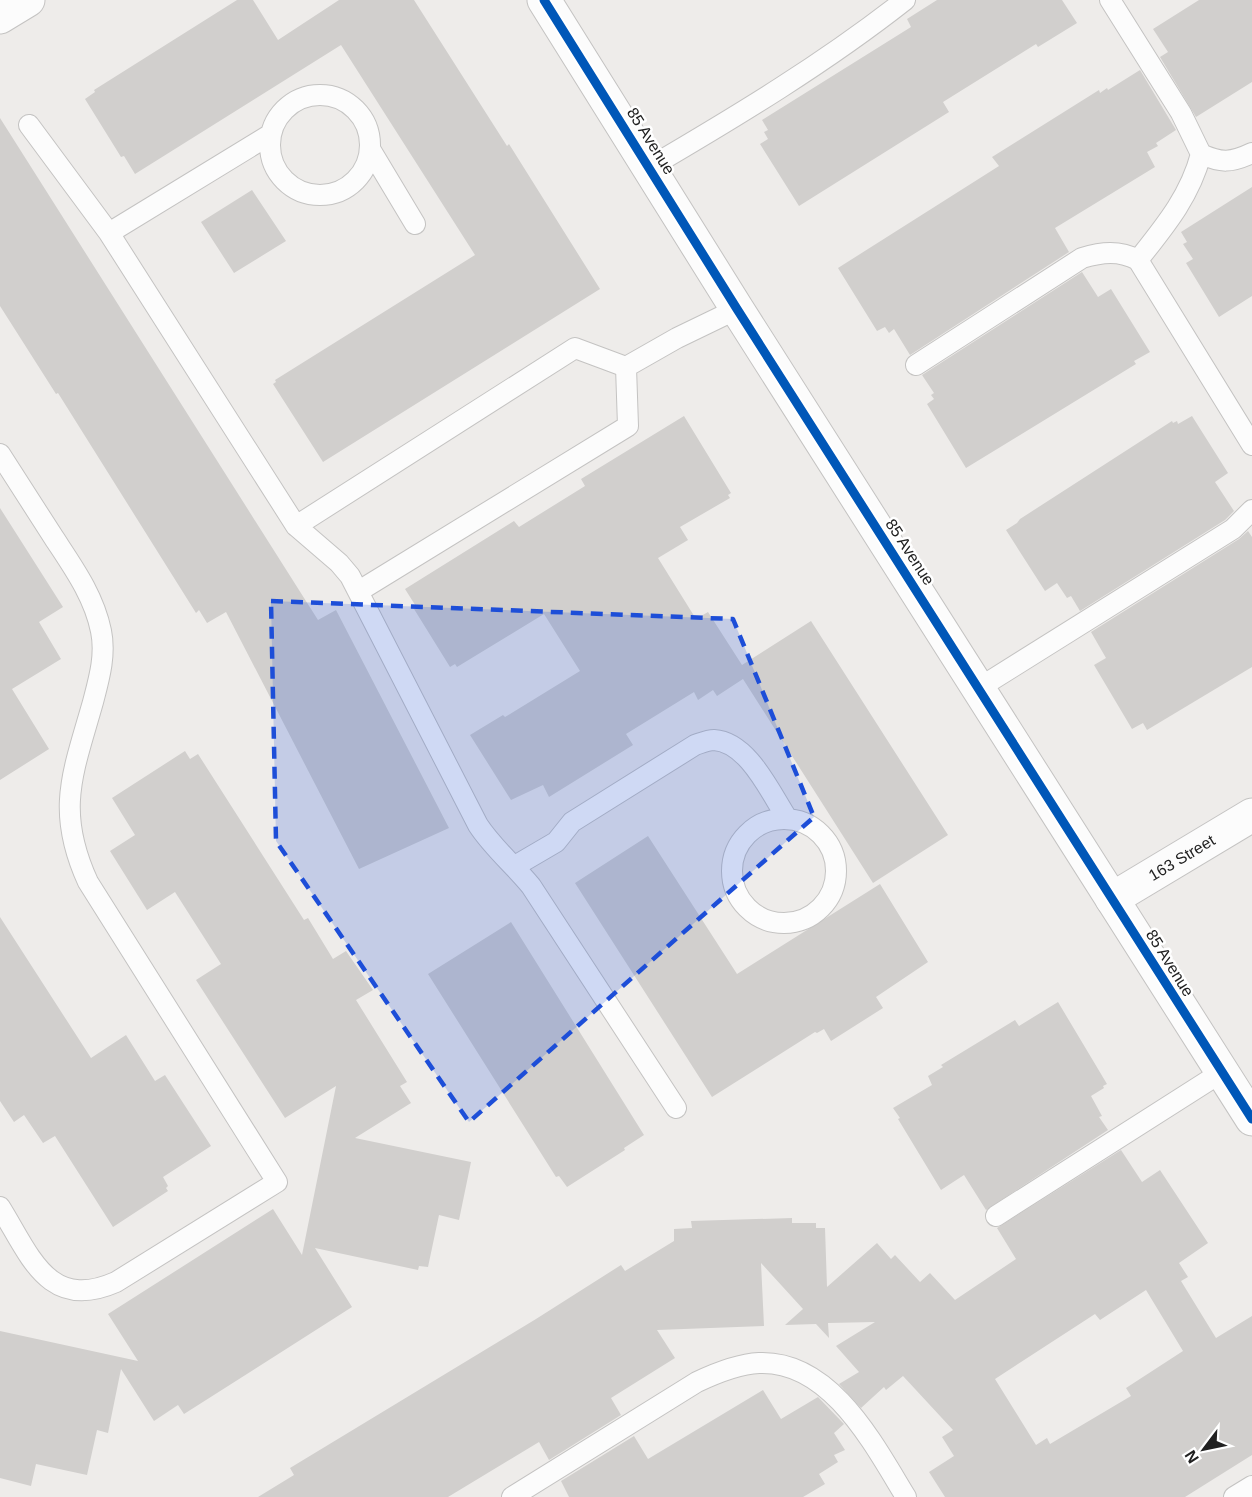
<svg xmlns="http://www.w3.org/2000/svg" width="1252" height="1497" viewBox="0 0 1252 1497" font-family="Helvetica,sans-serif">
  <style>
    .building { fill: #d1cfcd; fill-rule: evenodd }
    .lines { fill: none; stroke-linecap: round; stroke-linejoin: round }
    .service-casing { stroke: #c4c3c2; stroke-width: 22 }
    .minor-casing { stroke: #c4c3c2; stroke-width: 35 }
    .tertiary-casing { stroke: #c4c3c2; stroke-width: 35 }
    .service { stroke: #fcfcfc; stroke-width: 20 }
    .minor { stroke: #fcfcfc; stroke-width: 33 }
    .tertiary { stroke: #fcfcfc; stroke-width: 33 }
    .cycleway-casing { stroke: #fff; stroke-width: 13 }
    .cycleway { stroke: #0057b8; stroke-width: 9 }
    .marked { fill: #1d4ed8; fill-opacity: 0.2; stroke: #1d4ed8; stroke-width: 4.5; stroke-dasharray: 12 8; stroke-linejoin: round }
    .labels { text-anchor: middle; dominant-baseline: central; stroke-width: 5; stroke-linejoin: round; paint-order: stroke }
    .street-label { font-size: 16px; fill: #212121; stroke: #fff }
  </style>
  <rect width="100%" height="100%" fill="#eeecea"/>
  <path class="building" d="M 237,0 L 253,0 L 278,40 L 339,0 L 414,0 L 507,146 L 509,144 L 600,289 L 323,462 L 273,384 L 276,382 L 275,380 L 475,255 L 341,45 L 135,174 L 124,156 L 121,157 L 85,99 L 95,92 L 94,90 Z
    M 937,0 L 1062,0 L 1077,23 L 1038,47 L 1036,44 L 943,102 L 949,112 L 799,206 L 760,144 L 768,139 L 764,132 L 768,130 L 762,120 L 911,27 L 907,19 Z
    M 1199,0 L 1252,0 L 1252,82 L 1196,117 L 1160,57 L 1168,52 L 1153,29 Z
    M 1140,70 L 1176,130 L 1156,143 L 1158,146 L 1147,152 L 1155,167 L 1055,228 L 1069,252 L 910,355 L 894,329 L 889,333 L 885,327 L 877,331 L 838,268 L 999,166 L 992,157 L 1099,90 L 1100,93 L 1107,88 L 1108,90 Z
    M 0,118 L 318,620 L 336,610 L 449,828 L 359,869 L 226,612 L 207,623 L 199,610 L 196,613 L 58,393 L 56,394 L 0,306 Z
    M 1252,187 L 1252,296 L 1219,317 L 1186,263 L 1193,259 L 1183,244 L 1187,242 L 1181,232 Z
    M 252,190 L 286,241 L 234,273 L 201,222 Z
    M 1082,272 L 1098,297 L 1111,289 L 1150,352 L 1134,361 L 1136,364 L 966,468 L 927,404 L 934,399 L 931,395 L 934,393 L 922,375 Z
    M 684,416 L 731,493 L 728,495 L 730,498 L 680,527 L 688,540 L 658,558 L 696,619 L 708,612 L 742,665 L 811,621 L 948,835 L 873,883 L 743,679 L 717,696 L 713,690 L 698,700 L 694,692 L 626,734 L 633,745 L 549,797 L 543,785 L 511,800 L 470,735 L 503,715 L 505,717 L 580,671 L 544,614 L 457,667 L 455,664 L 450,667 L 414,609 L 417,608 L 405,589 L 514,521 L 519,527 L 585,486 L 581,479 Z
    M 1192,416 L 1228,473 L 1215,482 L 1234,511 L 1225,520 L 1080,611 L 1071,596 L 1067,598 L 1057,583 L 1045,591 L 1006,530 L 1017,523 L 1020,519 L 1172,421 L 1173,423 L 1177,421 L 1178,424 Z
    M 0,508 L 63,607 L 39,622 L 61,659 L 12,689 L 49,749 L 0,780 Z
    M 1248,531 L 1252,537 L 1252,667 L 1147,730 L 1143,723 L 1132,729 L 1094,665 L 1106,658 L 1091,632 L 1239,539 Z
    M 185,751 L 190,759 L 198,754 L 304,920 L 308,918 L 333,959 L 346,951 L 373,990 L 356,1000 L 407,1082 L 400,1086 L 411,1103 L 355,1138 L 471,1162 L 459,1220 L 439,1215 L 428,1267 L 419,1266 L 418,1270 L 315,1248 L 352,1307 L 184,1414 L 178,1405 L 154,1421 L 121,1369 L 108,1433 L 97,1430 L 87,1475 L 36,1464 L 31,1486 L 0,1478 L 0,1331 L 138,1361 L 108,1314 L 273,1209 L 302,1255 L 336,1086 L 285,1118 L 196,980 L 221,964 L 175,892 L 147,910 L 110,851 L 135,835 L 112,798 Z
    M 648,836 L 737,974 L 880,884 L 928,962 L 876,997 L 883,1008 L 831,1041 L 824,1029 L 817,1033 L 815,1032 L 712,1097 L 575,883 Z
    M 0,917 L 91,1058 L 126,1035 L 155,1081 L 165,1075 L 211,1146 L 163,1177 L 168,1186 L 166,1188 L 168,1191 L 113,1227 L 55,1136 L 43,1143 L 24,1115 L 14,1122 L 0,1101 Z
    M 511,922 L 644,1135 L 624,1148 L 625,1150 L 567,1187 L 559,1176 L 556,1177 L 428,974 Z
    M 1058,1002 L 1107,1084 L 1103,1086 L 1104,1088 L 1091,1096 L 1102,1116 L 1099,1117 L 1108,1130 L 986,1210 L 964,1175 L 941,1190 L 898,1119 L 900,1118 L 893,1108 L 932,1085 L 928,1076 L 943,1067 L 941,1065 L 1015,1020 L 1019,1026 Z
    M 1121,1150 L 1142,1182 L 1160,1170 L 1208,1243 L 1179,1263 L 1188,1277 L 1181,1281 L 1216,1338 L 1252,1316 L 1252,1455 L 1185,1497 L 945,1497 L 929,1472 L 954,1456 L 942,1437 L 953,1430 L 903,1376 L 886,1390 L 884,1387 L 861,1408 L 839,1384 L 859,1372 L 836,1346 L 875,1322 L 828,1323 L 829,1338 L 816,1324 L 785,1325 L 803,1309 L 761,1263 L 764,1326 L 657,1330 L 675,1358 L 611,1398 L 621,1415 L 549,1460 L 539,1442 L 448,1497 L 258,1497 L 294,1475 L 290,1468 L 536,1319 L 621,1265 L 625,1271 L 674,1241 L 674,1229 L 692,1228 L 691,1221 L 792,1218 L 792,1223 L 816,1223 L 816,1228 L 825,1228 L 827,1287 L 877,1243 L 891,1259 L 895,1255 L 920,1282 L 930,1273 L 955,1300 L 1016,1259 L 997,1228 ZM 1146,1290 L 1183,1351 L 1126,1388 L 1131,1396 L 1050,1444 L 1047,1438 L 1036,1445 L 995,1379 L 1095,1314 L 1100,1320 Z
    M 763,1390 L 781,1419 L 818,1397 L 844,1424 L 834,1433 L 845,1450 L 834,1455 L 838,1462 L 819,1474 L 825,1484 L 803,1497 L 569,1497 L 561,1481 L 634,1436 L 648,1459 Z"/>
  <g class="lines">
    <defs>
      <path id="service" d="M 1110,0 L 1181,113 L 1201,154 C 1190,196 1165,226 1138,260
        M270 145a50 50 0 1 1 100 0a50 50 0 1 1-100 0Z
        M 29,125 L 109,233 L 296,526 L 339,563 L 350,576 L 478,825 C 493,848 514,865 531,886 L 676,1108
        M 370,149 L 415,224
        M 1201,154 C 1221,163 1231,163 1252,153
        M 650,167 C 737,116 825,63 905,0
        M 109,233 L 271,134
        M 916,365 L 1082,258 C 1102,252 1119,250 1138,260 L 1252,445
        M 626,367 L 677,338 L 737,309
        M 0,454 C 18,482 36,510 54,538 C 73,567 94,596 101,631 C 106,655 99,679 93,702 C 73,773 55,810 88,882 L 277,1182 L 116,1282 C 48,1312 30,1255 0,1207
        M 296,526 L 575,348 L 626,367
        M 359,591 L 628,426 L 626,367
        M 979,688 L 1233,529 L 1252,510
        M732 871a52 52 0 1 1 104 0a52 52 0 1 1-104 0Z
        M 515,866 L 556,842 L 572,822 L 695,745 C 701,743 708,740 714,740 C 748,742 770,792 787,818
        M 996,1216 L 1222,1072
        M 512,1497 L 697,1382 C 716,1373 738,1364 759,1363 C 831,1360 874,1445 906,1497
        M 1234,1497 L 1252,1486"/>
      <g id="minor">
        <path d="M 544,0 L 737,309 L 1252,1119"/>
        <path id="s1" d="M 1112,899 L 1252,815"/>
      </g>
      <path id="tertiary" d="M 0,17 L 28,0"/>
    </defs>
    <use href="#service" class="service-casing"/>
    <use href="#minor" class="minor-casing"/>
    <use href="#tertiary" class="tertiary-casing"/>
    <use href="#service" class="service"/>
    <use href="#minor" class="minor"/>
    <use href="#tertiary" class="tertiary"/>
    <defs>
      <path id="cycleway" d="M 544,0 L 737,309 L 1252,1119"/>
    </defs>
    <use href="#cycleway" class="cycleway-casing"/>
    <use href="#cycleway" class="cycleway"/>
  </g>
  <path class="marked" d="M 271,601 L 733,619 L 814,817 L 469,1122 L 276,841 Z"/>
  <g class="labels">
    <g class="street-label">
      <text transform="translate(651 141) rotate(58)">85 Avenue</text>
      <text transform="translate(910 552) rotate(57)">85 Avenue</text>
      <text stroke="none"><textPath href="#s1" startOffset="81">163 Street</textPath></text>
      <text transform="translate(1170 963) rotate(58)">85 Avenue</text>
    </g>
  </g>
  <g transform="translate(1204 1449) rotate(238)" stroke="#ffffff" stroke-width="4.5" paint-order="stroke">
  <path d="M0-4.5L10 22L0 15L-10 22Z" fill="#212121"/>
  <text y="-9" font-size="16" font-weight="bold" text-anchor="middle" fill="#212121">N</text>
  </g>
</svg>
